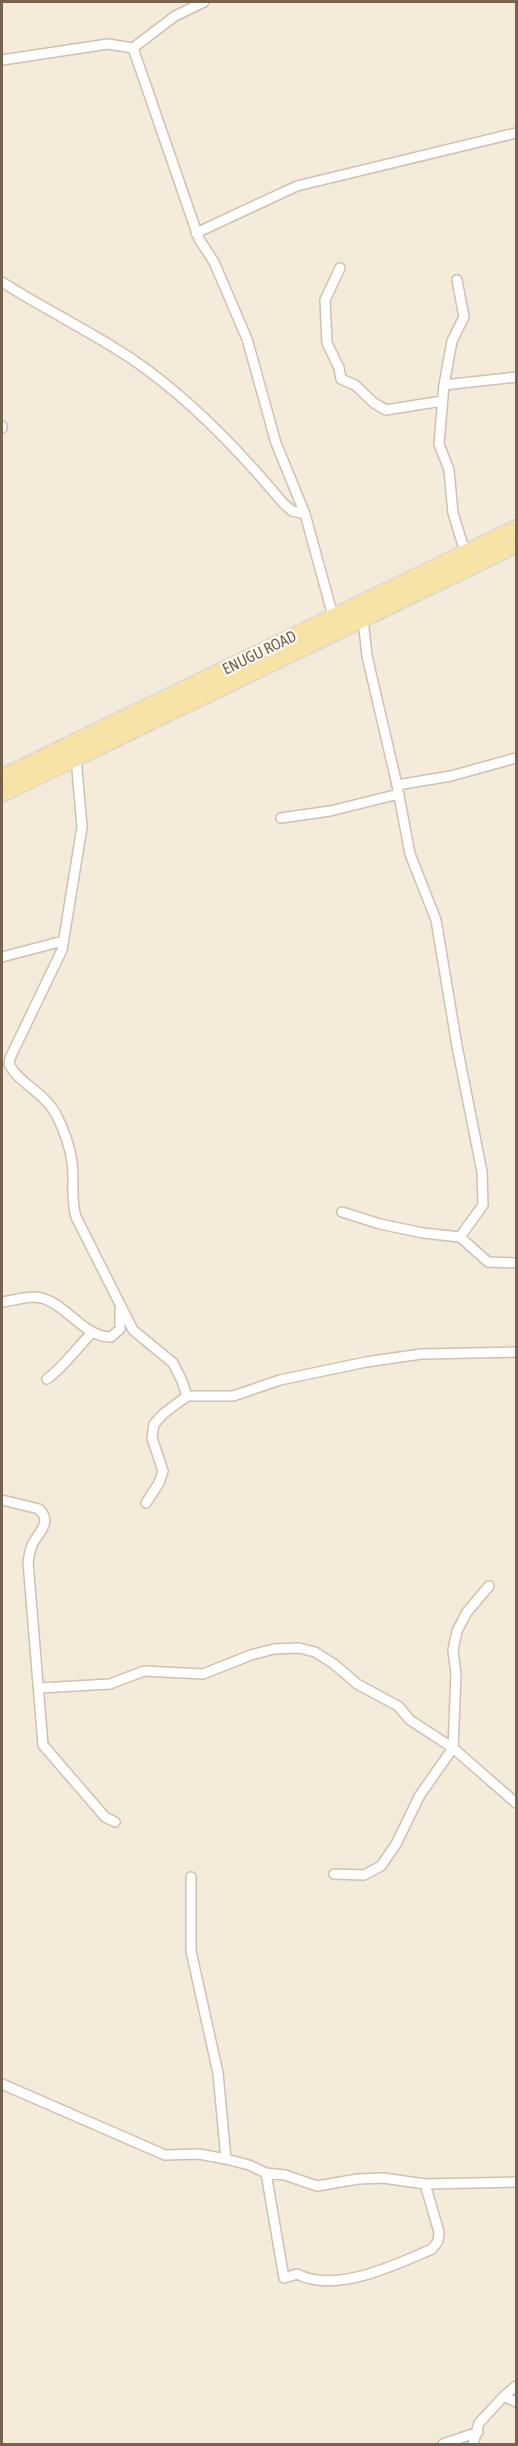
<svg xmlns="http://www.w3.org/2000/svg" width="518" height="2446" viewBox="0 0 518 2446" font-family="'Asap Condensed',sans-serif">
  <style>
    .residential { fill: #f4ebda }
    .lines { fill: none; stroke-linecap: round; stroke-linejoin: round }
    .minor-casing { stroke: #cfc1b0; stroke-width: 12 }
    .primary-casing { stroke: #dcd6d1; stroke-width: 18 }
    .minor { stroke: #fff; stroke-width: 9 }
    .primary { stroke: #f8e3a7; stroke-width: 15 }
    .labels { text-anchor: middle; dominant-baseline: central; stroke-width: 4.5; stroke-linejoin: round; paint-order: stroke }
    .street-label { font-size: 16px; fill: #77624e; stroke: #fefbf2 }
  </style>
  <rect width="100%" height="100%" fill="#fcf8eb"/>
  <path class="residential" d="M 2,2 L 516,2 L 516,2444 L 2,2444 Z"/>
  <g class="lines">
    <defs>
      <path id="minor" d="M 133,48 L 199,239 L 214,262 L 247,339 L 276,443 L 305,514 L 333,616
        M 2,60 L 108,44 L 133,48 L 175,16 L 204,2
        M 196,233 L 297,186 L 516,133
        M 340,268 L 325,300 L 327,343 L 339,368 L 341,379 L 355,385 L 374,403 L 386,410 L 442,401
        M 2,282 C 44,309 90,331 132,359 C 189,398 239,450 283,503 L 292,511 L 305,514
        M 444,385 L 452,341 L 464,317 L 457,280
        M 2,426 L 2,428
        M 465,552 L 453,513 L 449,470 L 439,444 L 444,385 L 516,377
        M 363,619 L 367,656 L 397,785 L 410,854 L 436,920 L 457,1046 L 482,1172 L 483,1205 L 460,1237
        M 76,758 L 82,827 L 62,950 L 10,1058 L 9,1064 C 18,1083 44,1092 56,1114 C 63,1128 70,1147 72,1162 C 75,1182 70,1197 76,1217 L 133,1330 L 173,1363 L 182,1381 L 187,1396
        M 397,785 L 451,776 L 516,758
        M 281,818 L 330,811 L 399,794
        M 2,957 L 63,941
        M 342,1212 L 380,1224 L 423,1233 L 460,1237 L 488,1262 L 516,1263
        M 2,1302 C 12,1301 23,1297 34,1297 C 64,1298 81,1337 111,1337 L 120,1329 L 120,1309
        M 47,1379 C 65,1366 76,1348 92,1333
        M 2,1500 L 39,1509 C 52,1522 40,1531 33,1543 C 30,1549 29,1556 28,1562 L 43,1745 L 105,1817 L 115,1822
        M 146,1503 L 159,1483 L 163,1471 L 152,1438 L 154,1424 L 163,1414 L 187,1396 L 233,1396 L 280,1380 L 366,1362 L 421,1354 L 516,1352
        M 40,1688 L 110,1684 L 144,1671 L 203,1674 L 251,1655 L 274,1649 L 299,1648 L 315,1652 L 334,1664 L 357,1684 L 398,1706 L 410,1720 L 453,1748 L 516,1803
        M 334,1874 L 364,1875 L 381,1866 L 396,1844 L 420,1795 L 453,1748 L 456,1675 L 453,1650 L 457,1631 L 467,1612 L 489,1586
        M 191,1877 L 191,1951 L 218,2073 L 226,2159
        M 2,2084 L 165,2155 L 199,2154 L 226,2159 L 249,2165 L 266,2173 L 285,2175 L 317,2186 L 358,2179 L 383,2178 L 425,2184 L 516,2182
        M 266,2173 L 284,2278 L 297,2274 C 336,2294 395,2265 432,2249 L 438,2241 L 439,2232 L 425,2184
        M 504,2396 L 516,2402
        M 443,2444 L 478,2432
        M 473,2444 L 479,2423 L 504,2396 L 516,2386"/>
      <path id="primary" d="M 2,777 L 516,528
        M 2,794 L 516,545"/>
    </defs>
    <use href="#minor" class="minor-casing"/>
    <use href="#primary" class="primary-casing"/>
    <use href="#minor" class="minor"/>
    <use href="#primary" class="primary"/>
  </g>
  <g class="labels">
    <g class="street-label">
      <text transform="translate(259 652) rotate(-26)">ENUGU ROAD</text>
    </g>
  </g>
  <rect width="518" height="2446" fill="none" stroke="#77624e" stroke-width="6"/>
</svg>
